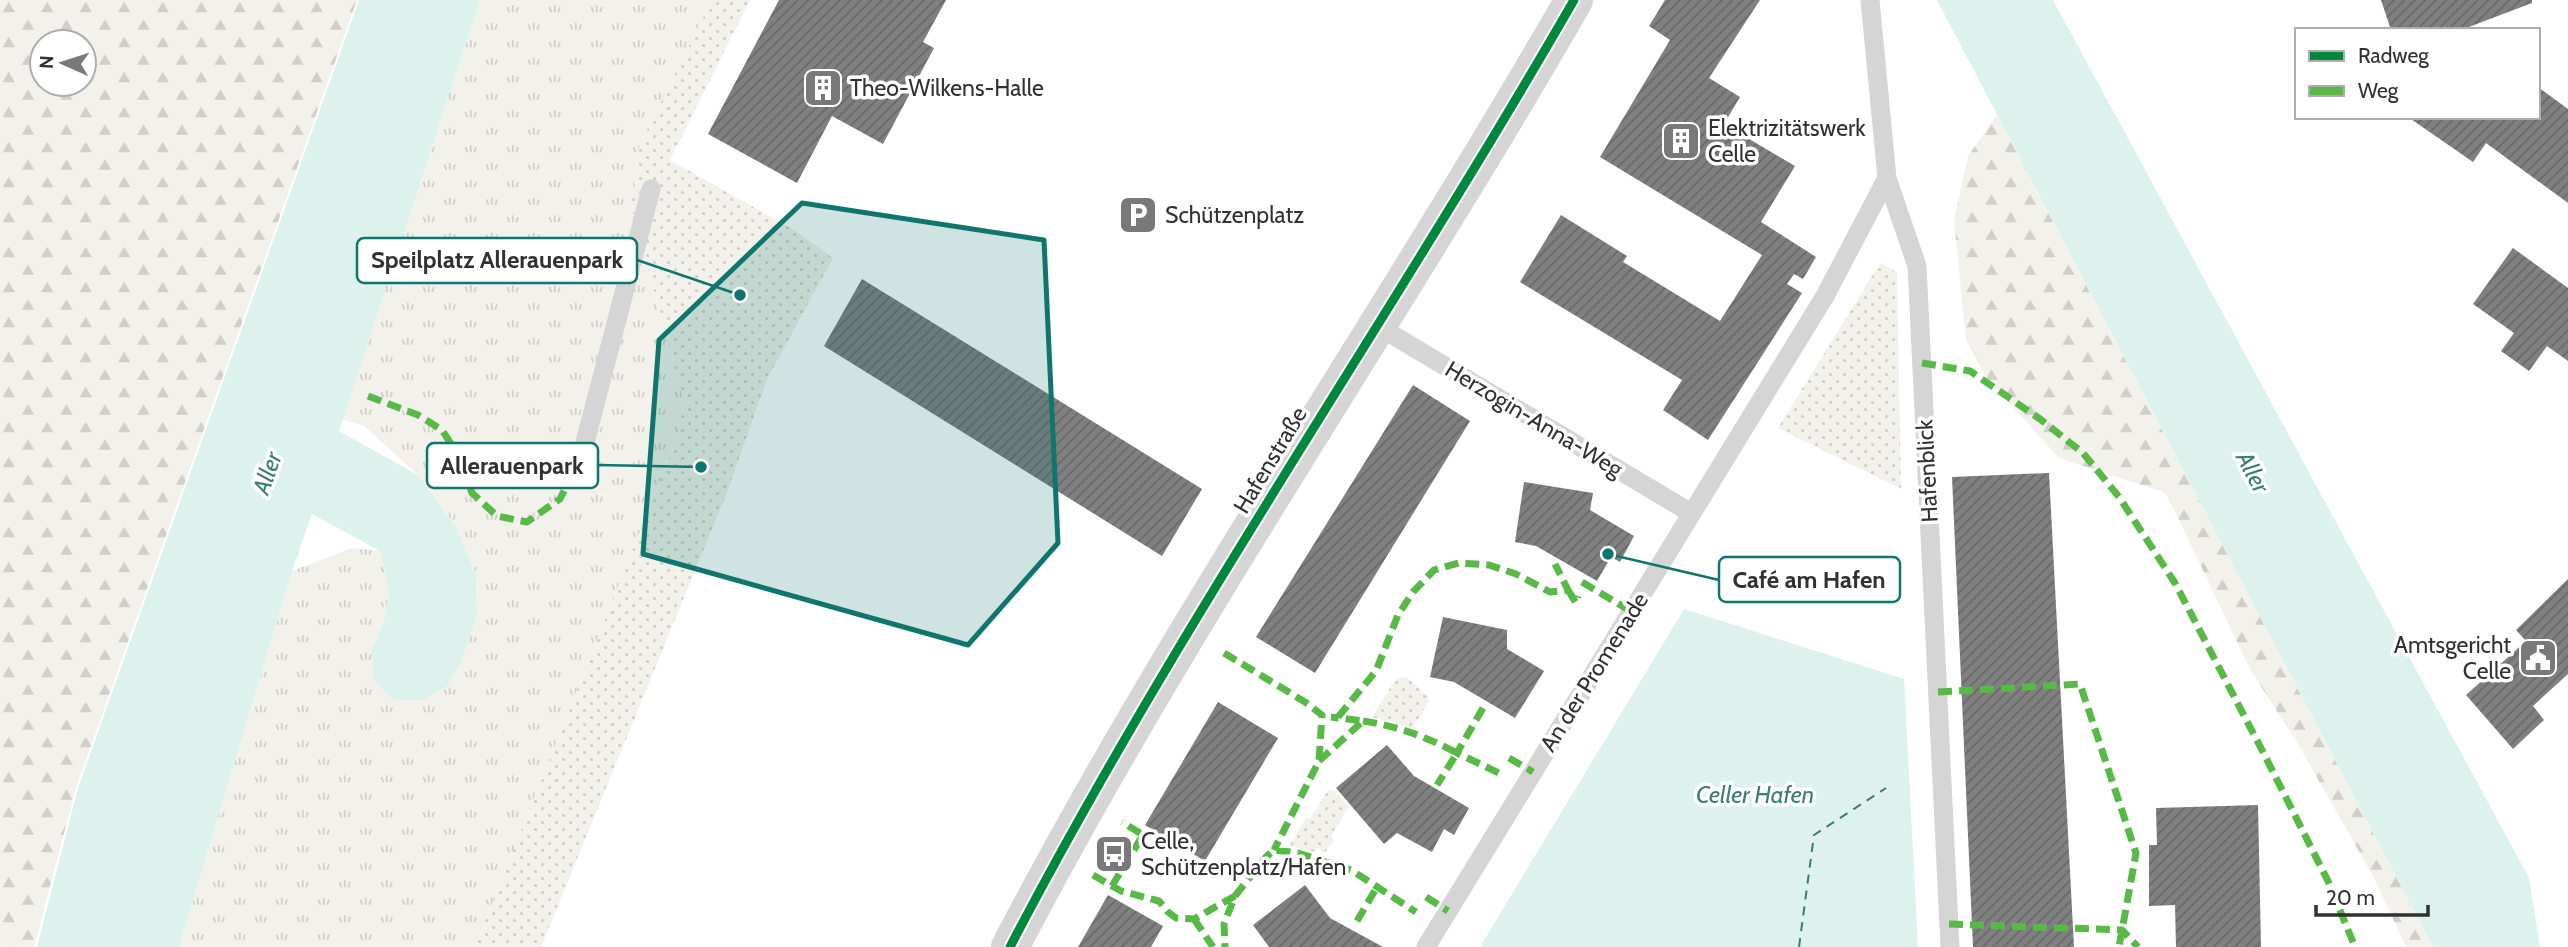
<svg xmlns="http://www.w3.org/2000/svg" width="2568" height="947" viewBox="0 0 2568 947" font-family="Cabin,sans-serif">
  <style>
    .grass { fill: url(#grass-tufts) }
    .forest { fill: url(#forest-firs); fill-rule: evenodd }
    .park { fill: url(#park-dots) }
    .water { fill: #ddf2ec }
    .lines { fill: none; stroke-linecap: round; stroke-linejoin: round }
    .ferry { stroke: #3b7e6c; stroke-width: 2; stroke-dasharray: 9 7; stroke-linecap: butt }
    .building { fill: url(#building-hatch) }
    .service { stroke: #d5d5d5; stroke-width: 19 }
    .tertiary { stroke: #d5d5d5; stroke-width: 38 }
    .quiet { stroke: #58b947; stroke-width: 7; stroke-dasharray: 14 7; stroke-linecap: butt }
    .cycleway-casing { stroke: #fff; stroke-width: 13 }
    .cycleway { stroke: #00873e; stroke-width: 9 }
    .marked { fill: #0f766e; fill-opacity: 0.2; stroke: #0f766e; stroke-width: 5; stroke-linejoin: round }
    .labels { text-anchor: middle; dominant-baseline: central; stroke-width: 7; stroke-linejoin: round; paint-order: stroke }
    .poi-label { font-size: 23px; fill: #313131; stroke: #fff; text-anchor: start }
    .street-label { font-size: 23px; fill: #313131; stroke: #fff }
    .water-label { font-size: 24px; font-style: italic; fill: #3b7e6c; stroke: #fff }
    .leader { fill: none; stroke: #0f766e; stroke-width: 2.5 }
    .callout-dot { fill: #0f766e; stroke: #fff; stroke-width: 2.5 }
    .callout { fill: #fff; stroke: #0f766e; stroke-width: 2.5 }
    .callout-label { font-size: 24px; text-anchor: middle; font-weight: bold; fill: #313131 }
  </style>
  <defs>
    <pattern id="grass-tufts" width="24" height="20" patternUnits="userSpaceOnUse" patternTransform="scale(1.75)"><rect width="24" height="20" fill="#f2f1eb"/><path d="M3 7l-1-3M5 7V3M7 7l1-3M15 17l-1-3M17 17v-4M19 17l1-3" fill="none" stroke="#d0cfca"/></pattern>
    <pattern id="forest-firs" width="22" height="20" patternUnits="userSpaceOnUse" patternTransform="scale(1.75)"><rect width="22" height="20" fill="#f2f1eb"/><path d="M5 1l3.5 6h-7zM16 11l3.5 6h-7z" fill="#d0cfca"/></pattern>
    <pattern id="park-dots" width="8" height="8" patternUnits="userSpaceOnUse" patternTransform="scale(1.75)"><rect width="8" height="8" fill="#f2f1eb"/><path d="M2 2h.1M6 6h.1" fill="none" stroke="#d0cfca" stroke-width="1.8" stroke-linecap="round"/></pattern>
    <pattern id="building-hatch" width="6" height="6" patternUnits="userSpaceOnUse" patternTransform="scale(1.75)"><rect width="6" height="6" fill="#808080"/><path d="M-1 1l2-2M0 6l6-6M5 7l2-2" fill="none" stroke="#696969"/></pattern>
  </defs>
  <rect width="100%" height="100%" fill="#fff"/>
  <path class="grass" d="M 480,0 L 712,0 L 639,146 L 631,204 L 684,403 L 677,438 L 475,947 L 179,947 L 292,571 L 352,548 L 380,551 L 389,591 L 384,621 L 372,650 L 462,660 L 477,616 L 476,574 L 456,527 L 418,475 L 364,426 L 342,419 Z"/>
  <path class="forest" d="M 0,0 L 357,0 L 76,788 L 34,947 L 0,947 ZM 42,42 L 84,42 L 84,84 L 42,84 Z
    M 1997,115 L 2433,947 L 2406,947 L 2374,878 L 2298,744 L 2250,669 L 2166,493 L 2059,458 L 1986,377 L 1966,340 L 1954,220 L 1968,156 Z"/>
  <path class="park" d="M 712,0 L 750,0 L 670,160 L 794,230 L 833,258 L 767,379 L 726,495 L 541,947 L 475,947 L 677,438 L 684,403 L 631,204 L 639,146 Z
    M 1880,263 L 1897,272 L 1901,489 L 1778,428 Z
    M 1406,677 L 1428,696 L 1429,701 L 1413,728 L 1372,717 L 1394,682 L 1399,678 Z
    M 1328,790 L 1335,791 L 1349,807 L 1331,836 L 1334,840 L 1325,853 L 1318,848 L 1315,852 L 1289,846 L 1306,818 L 1311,818 Z"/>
  <path class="water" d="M 359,0 L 480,0 L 339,431 L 418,475 L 456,527 L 476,574 L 477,616 L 462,660 L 446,687 L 423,700 L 394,700 L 373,679 L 372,650 L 384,621 L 389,592 L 380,551 L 312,514 L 292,571 L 179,947 L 37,947 L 78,788 Z
    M 1937,0 L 2053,0 L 2529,878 L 2540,947 L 2433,947 Z
    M 1684,609 L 1904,679 L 1918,947 L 1480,947 Z"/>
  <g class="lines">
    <path class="ferry" d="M 1799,947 L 1814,835 L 1886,788"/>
  </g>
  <path class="building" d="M 779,0 L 946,0 L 923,42 L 934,48 L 883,144 L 832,116 L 797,183 L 708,134 Z
    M 1665,0 L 1760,0 L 1709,78 L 1740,97 L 1724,124 L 1795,166 L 1761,222 L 1816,257 L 1803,279 L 1794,274 L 1787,284 L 1802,293 L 1708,440 L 1663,410 L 1682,380 L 1520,282 L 1561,215 L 1627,256 L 1623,262 L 1720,321 L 1762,255 L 1600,157 L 1670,40 L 1649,26 Z
    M 2381,0 L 2532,0 L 2532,3 L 2461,30 L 2391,30 Z
    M 2538,87 L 2568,109 L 2568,203 L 2486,143 L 2473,162 L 2408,117 L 2538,117 Z
    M 2513,248 L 2568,288 L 2568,361 L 2547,346 L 2529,371 L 2501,351 L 2514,333 L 2473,304 Z
    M 862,279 L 1202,489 L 1162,556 L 824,346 Z
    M 1413,385 L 1470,421 L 1315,673 L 1256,637 Z
    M 2049,473 L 2074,947 L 1973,947 L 1952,477 Z
    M 1524,482 L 1593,493 L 1590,510 L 1634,536 L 1620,562 L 1611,557 L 1597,581 L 1536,546 L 1515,542 Z
    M 2568,579 L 2568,674 L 2533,706 L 2544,720 L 2513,749 L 2466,695 L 2526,641 L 2516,630 Z
    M 1443,617 L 1507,630 L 1507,649 L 1544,671 L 1515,718 L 1454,682 L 1430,677 Z
    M 1218,702 L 1278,738 L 1205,861 L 1145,825 Z
    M 1387,745 L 1414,776 L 1469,808 L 1454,835 L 1444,829 L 1432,852 L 1397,833 L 1384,844 L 1336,788 Z
    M 2258,805 L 2261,947 L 2176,947 L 2175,905 L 2149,906 L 2149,845 L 2157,845 L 2156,808 Z
    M 1305,885 L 1330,918 L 1383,947 L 1269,947 L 1253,925 Z
    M 1108,895 L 1163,926 L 1151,947 L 1078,947 Z"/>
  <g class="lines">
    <path class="service" d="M 1870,0 L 1887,178 L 1917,266 L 1950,947
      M 1376,325 L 1691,513
      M 582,454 L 651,189
      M 1426,947 L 1825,296 L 1887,178"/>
    <path class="tertiary" d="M 1010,947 C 1180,621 1391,318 1574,0"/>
    <path class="quiet" d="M 1922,363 L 1970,371 L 2040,419 L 2083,453 L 2119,497 L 2175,583 L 2263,752 L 2328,881 L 2355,947
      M 368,396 L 418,415 L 442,430 L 457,453 L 472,493 L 497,516 L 527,522 L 560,499 L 582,454
      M 1582,582 L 1632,612
      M 1568,590 L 1576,603 L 1578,596
      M 1224,653 L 1305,702 L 1322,715 L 1319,761 L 1274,850
      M 1938,692 L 2080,684 L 2136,853 L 2119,947
      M 1483,708 L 1457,753 L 1499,773
      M 1338,717 L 1376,671 L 1398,615 L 1413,592 L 1434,570 L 1459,563 L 1489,565 L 1516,574 L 1550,592 L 1568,590 L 1555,564
      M 1363,721 C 1397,726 1427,737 1457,753 L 1437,785
      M 1509,758 L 1533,772
      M 1319,761 L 1363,721 L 1331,717
      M 1093,875 L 1121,891 L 1159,901 L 1168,912 L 1176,918 L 1194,919 L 1235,896 L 1224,924 L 1225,947
      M 1112,886 L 1143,835 L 1122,822
      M 1235,896 L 1266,857 L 1274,850 L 1298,853 L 1351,870 L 1416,912
      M 1426,897 L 1448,911
      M 1194,919 L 1213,947
      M 1357,921 L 1377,887
      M 1949,924 L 2122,930 L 2138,947"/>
    <defs>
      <path id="cycleway" d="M 1010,947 C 1180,621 1391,318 1574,0"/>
    </defs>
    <use href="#cycleway" class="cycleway-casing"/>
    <use href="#cycleway" class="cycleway"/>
  </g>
  <path class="marked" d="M 802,203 L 1044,240 L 1058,543 L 968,645 L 643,554 L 659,340 Z"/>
  <defs>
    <symbol id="building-square" viewBox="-11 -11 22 22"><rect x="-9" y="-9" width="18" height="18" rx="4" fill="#797979" stroke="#fff"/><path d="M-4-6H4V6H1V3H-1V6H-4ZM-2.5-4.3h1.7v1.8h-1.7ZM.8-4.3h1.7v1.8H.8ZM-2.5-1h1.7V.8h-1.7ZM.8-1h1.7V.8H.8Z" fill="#fff"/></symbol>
    <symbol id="parking-square" viewBox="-11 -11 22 22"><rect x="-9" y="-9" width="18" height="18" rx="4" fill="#797979" stroke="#fff"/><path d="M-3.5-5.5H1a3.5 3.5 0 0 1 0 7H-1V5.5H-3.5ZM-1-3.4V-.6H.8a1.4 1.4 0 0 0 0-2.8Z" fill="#fff"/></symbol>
    <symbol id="civic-square" viewBox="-11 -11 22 22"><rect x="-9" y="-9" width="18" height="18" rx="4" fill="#797979" stroke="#fff"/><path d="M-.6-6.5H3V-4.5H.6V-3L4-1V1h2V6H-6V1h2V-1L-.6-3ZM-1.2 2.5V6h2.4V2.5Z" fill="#fff"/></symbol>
    <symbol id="bus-square" viewBox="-11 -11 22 22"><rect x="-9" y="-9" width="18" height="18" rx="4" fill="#797979" stroke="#fff"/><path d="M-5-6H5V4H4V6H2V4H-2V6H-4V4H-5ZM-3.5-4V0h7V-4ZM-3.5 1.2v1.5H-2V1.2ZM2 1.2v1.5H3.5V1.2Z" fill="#fff"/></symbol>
  </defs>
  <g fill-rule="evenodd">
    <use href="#building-square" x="801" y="66" width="44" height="44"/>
    <use href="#building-square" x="1659" y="119" width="44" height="44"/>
    <use href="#parking-square" x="1116" y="193" width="44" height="44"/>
    <use href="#civic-square" x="2516" y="636" width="44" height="44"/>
    <use href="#bus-square" x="1092" y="832" width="44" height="44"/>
  </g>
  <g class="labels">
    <g class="poi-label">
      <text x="850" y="88">Theo-Wilkens-Halle</text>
      <text x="1708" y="128">Elektrizitätswerk<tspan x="1708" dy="26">Celle</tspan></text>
      <text x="1165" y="215">Schützenplatz</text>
      <text x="2511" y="645" text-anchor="end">Amtsgericht<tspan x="2511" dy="26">Celle</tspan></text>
      <text x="1141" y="841">Celle,<tspan x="1141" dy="26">Schützenplatz/Hafen</tspan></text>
    </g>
    <g class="street-label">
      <text transform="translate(1534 419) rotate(31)">Herzogin-Anna-Weg</text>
      <text transform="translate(1270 460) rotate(-59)">Hafenstraße</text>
      <text transform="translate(1927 471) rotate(-93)">Hafenblick</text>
      <text transform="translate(1594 672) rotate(-58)">An der Promenade</text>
    </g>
    <g class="water-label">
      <text transform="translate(2253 472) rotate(62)">Aller</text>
      <text transform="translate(267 473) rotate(-71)">Aller</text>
      <text x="1755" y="794">Celler Hafen</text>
    </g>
  </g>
  <path class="leader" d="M740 295L637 260M701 467L598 465M1608 554L1719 580"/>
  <g class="callout-dot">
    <circle cx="740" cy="295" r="7"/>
    <circle cx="701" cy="467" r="7"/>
    <circle cx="1608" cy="554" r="7"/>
  </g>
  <g class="callout">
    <rect x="357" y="238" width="280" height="45" rx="7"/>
    <rect x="427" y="443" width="171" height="45" rx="7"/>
    <rect x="1719" y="557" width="181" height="45" rx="7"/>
  </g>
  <g class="callout-label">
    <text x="497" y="268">Speilplatz Allerauenpark</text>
    <text x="512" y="474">Allerauenpark</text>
    <text x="1809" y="588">Café am Hafen</text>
  </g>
  <rect x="2295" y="28" width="245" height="91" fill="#ffffff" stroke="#adadad" stroke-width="2"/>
  <rect x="2309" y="51" width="35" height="10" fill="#00873e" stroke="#adadad" stroke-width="2"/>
  <text x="2358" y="63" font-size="21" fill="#313131">Radweg</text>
  <rect x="2309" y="86" width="35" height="10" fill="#58b947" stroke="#adadad" stroke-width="2"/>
  <text x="2358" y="98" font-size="21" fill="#313131">Weg</text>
  <g transform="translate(63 63) rotate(273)"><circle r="33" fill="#ffffff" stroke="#adadad" stroke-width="2"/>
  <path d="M0-5L12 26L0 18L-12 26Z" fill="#797979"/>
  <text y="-10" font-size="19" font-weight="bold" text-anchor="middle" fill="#313131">N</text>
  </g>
  <path d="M2316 905v10h112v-10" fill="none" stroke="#313131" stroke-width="3.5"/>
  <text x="2326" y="905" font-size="21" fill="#313131" stroke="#ffffff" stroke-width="5" paint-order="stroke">20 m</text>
</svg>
